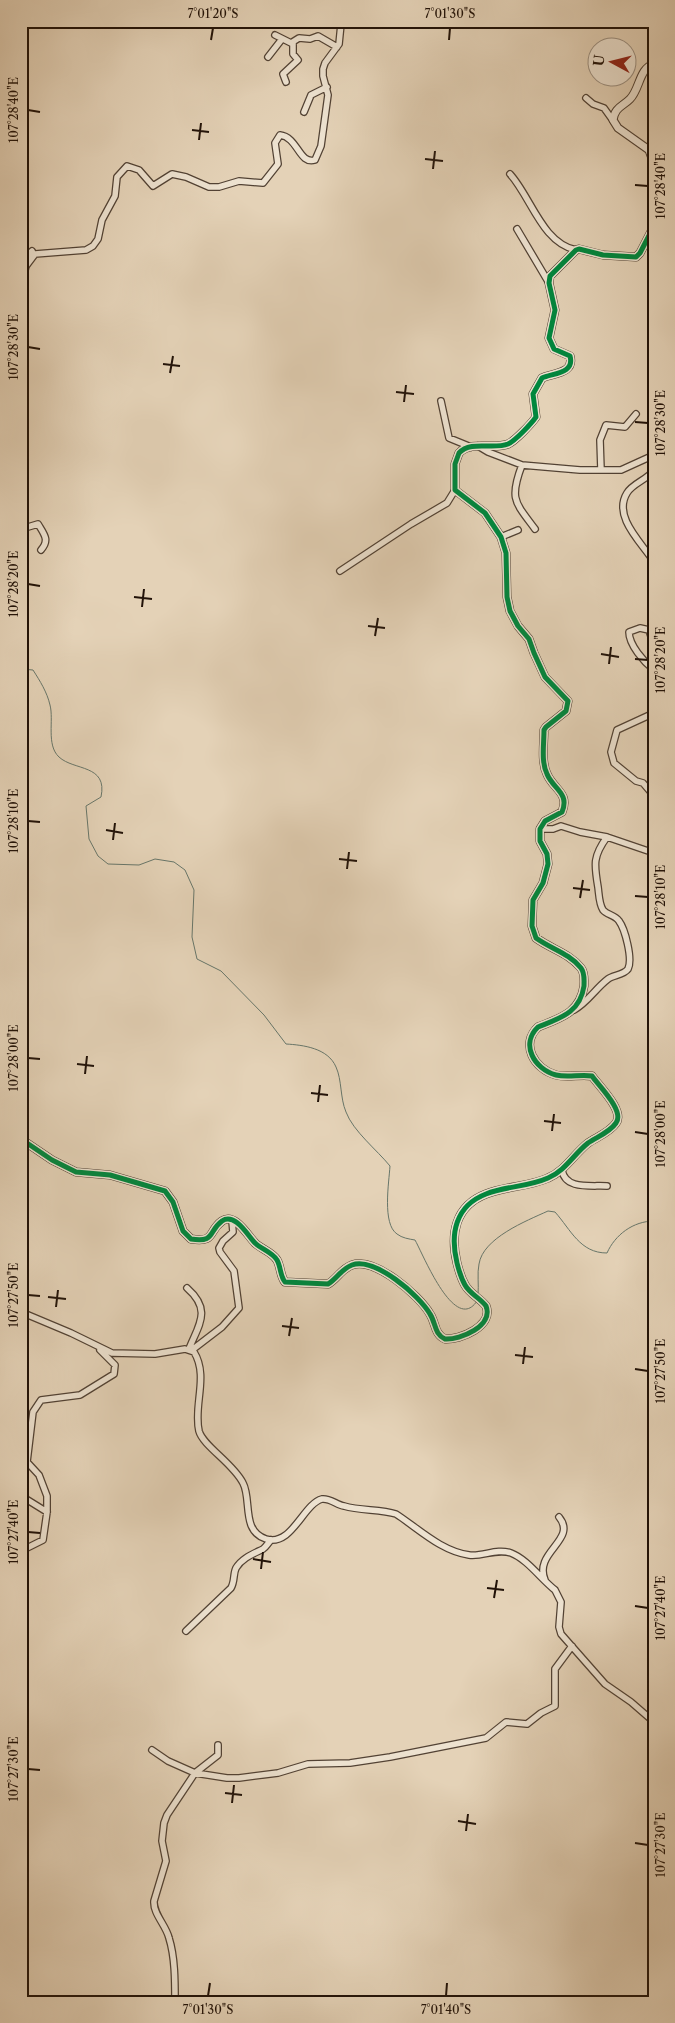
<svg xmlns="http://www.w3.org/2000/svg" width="675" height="2023" viewBox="0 0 675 2023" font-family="'Libre Caslon Text',serif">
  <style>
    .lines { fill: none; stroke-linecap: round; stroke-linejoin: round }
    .stream { stroke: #67766a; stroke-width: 1 }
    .minor-casing { stroke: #524234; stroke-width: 8 }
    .tertiary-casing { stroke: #524234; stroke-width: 9 }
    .minor { stroke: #ede2d0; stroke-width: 5.5 }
    .tertiary { stroke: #ede2d0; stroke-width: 7 }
    .cycleway-casing { stroke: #ede2d0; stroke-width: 8 }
    .cycleway { stroke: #00873e; stroke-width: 5 }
    .ticks { fill: none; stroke: #211208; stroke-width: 2 }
    .neatline { fill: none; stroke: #211208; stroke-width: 2 }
    .ticks-label { font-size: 12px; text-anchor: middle; fill: #211208 }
  </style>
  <rect width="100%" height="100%" fill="#e4d2b7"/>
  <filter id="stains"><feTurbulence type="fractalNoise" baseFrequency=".004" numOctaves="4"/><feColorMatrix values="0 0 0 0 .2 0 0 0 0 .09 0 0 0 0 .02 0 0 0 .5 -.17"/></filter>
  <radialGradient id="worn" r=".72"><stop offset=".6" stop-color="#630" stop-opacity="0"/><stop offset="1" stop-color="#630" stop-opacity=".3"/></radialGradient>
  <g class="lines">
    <path class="stream" d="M 21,669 L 33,670 C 40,681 47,692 50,705 C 54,720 46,745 59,757 C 74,771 108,764 101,797 L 86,806 L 89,839 L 98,856 L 108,864 L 139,865 L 155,859 L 174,862 L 185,870 L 194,890 L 192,937 L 197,959 L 221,971 L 264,1015 L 286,1044 C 303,1045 328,1048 336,1067 C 342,1080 340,1098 346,1112 C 353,1131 377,1150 390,1166 C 389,1182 382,1224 397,1234 C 402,1238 409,1239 415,1240 C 423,1254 455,1335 477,1301
      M 478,1295 C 479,1285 477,1273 479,1264 C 483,1238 526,1221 548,1211 L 555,1212 C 571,1230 580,1253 607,1253 C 615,1235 633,1221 654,1221"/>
    <defs>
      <path id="minor" d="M 275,35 L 291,43 L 299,38 L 310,39 L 318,36 L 337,47
        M 268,57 L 282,39
        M 286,82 L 283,74 L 298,60 L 293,54 L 293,43
        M 586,98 L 593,104 L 604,108 L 614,122
        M 304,112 L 311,95 L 327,87
        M 510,174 C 531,197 542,243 576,250
        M 517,229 L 549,283
        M 21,261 L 32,251
        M 21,286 L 26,266 L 35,254 L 86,250 L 93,246 L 98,239 L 102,220 L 115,196 L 117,177 L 127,166 L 139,170 L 153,186 L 172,174 L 186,177 L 209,187 L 219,187 L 239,181 L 263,183 L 278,164 L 275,143 L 280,135 C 298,137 299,165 315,160 L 321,146 L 328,95 L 323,76 L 323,69 L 325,63 L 339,44 L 341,24 L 347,21
        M 441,401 L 449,438 L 471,447
        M 478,446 L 488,452 L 522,465 L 580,470 L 621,470 L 654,455
        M 522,465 C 509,499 515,502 535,529
        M 601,470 L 600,440 L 606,425 L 625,427 L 636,414
        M 654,470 C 647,480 633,483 627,493 C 612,517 643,544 654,562
        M 21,522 L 28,527 L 38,524 C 44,534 50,540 41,550
        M 501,537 L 518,530
        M 340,571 L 411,524 L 447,503 L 455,490
        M 654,627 L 649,630 L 654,646
        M 649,630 L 640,628 L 629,632 C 629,645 644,662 654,670
        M 654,713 L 617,730 L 611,752 L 614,763 L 636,781 L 643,783 L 654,796
        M 540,829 L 553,829 L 561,826 L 580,832 L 607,837
        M 574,1010 C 588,1002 595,989 608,979 C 613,975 624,975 628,969 C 633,959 625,929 619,921 C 615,915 607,915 603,910 C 599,904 599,894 598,887 C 594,864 593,856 607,837 L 654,853
        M 562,1170 C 565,1190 591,1185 607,1186
        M 187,1288 C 212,1310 199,1324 189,1349
        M 21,1312 L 71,1333 L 112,1353 L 155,1354 L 185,1349 L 194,1352 C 209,1376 193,1406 199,1431 C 203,1446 233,1463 243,1483 C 252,1500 241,1531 266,1539 C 292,1547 303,1504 322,1499 C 330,1498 337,1505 344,1506 C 361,1511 380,1509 396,1514 C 419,1529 441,1551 469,1555 C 483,1557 496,1548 511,1553 C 527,1559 541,1579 555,1590 L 561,1602 L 559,1627 L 561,1634 L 605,1684 L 631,1702 L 654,1722
        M 192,1350 L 222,1327 L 239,1308 L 234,1271 L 220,1252 L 219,1248 L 223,1241 L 233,1232 L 232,1221
        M 26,1499 L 47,1512
        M 21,1551 L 43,1540 L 47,1512 L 47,1496 L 39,1475 L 27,1462 L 33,1412 L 41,1400 L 80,1395 L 114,1374 L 115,1365 L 100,1350
        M 545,1580 C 533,1552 578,1540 559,1517
        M 186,1631 L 231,1588 C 235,1581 233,1574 236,1568 C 242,1558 253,1554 263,1549 C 266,1547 268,1543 271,1540
        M 152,1750 L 168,1761 L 195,1773 L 218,1755 L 218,1745
        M 175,2002 C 175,1981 175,1957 169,1938 C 166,1925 153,1914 154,1901 L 166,1861 L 162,1841 L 164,1823 L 167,1815 L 195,1773 L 227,1778 L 239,1778 L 278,1773 L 308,1764 L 350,1763 L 390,1757 L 486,1738 L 506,1722 L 527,1724 L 541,1713 L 555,1706 L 555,1669 L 572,1646"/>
      <path id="tertiary" d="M 654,64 C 639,68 640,89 630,99 C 622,107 615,107 613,120 L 618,128 L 649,150 L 654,164
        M 21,1139 L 52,1160 L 76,1172 L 110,1175 L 165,1191 L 173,1202 L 183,1231 L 191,1239 C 216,1243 208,1231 222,1221 C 235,1212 248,1236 255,1243 C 261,1249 272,1252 277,1260 C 281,1267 280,1276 285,1282 L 328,1284 C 337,1279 341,1269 352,1265 C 375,1257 419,1295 430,1314 C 436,1323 434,1334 445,1339 C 460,1340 494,1326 486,1306 C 480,1298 470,1294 465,1285 C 461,1278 459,1271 457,1263 C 450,1234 455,1206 486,1194 C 506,1186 528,1187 548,1178 C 565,1171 574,1154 588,1143 C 597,1137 610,1132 616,1123 C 625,1111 599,1086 592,1076 C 580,1074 568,1078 556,1075 C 534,1069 520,1044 538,1027 C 560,1018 580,1013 584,986 C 584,980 585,973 581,968 C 569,953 551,949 536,938 L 532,926 L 533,900 L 543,883 L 548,864 L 547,854 L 540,841 L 540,829 L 545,821 L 562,812 C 570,793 553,789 547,774 C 541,762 544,744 544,730 L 546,727 L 566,711 L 568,701 L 545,677 L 534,653 L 529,639 L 518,626 L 510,611 L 507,597 L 506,553 L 501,537 L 485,513 L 455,490 L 455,464 L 459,453 C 471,440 493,450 508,444 C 515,441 531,424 536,417 L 533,394 L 542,378 C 552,373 575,374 570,356 L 554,349 L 549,338 L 555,310 L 549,283 L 550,276 L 576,250 L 579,249 L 603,255 L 636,257 L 640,253 L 654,226"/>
    </defs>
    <use href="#minor" class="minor-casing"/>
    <use href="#tertiary" class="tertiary-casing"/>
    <use href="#minor" class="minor"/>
    <use href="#tertiary" class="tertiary"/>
    <defs>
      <path id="cycleway" d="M 21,1139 L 52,1160 L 76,1172 L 110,1175 L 165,1191 L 173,1202 L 183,1231 L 191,1239 C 216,1243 208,1231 222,1221 C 235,1212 248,1236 255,1243 C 261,1249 272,1252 277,1260 C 281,1267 280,1276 285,1282 L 328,1284 C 337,1279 341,1269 352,1265 C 375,1257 419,1295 430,1314 C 436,1323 434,1334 445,1339 C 460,1340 494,1326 486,1306 C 480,1298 470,1294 465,1285 C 461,1278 459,1271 457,1263 C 450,1234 455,1206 486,1194 C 506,1186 528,1187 548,1178 C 565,1171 574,1154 588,1143 C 597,1137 610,1132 616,1123 C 625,1111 599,1086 592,1076 C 580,1074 568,1078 556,1075 C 534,1069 520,1044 538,1027 C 560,1018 580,1013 584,986 C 584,980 585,973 581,968 C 569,953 551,949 536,938 L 532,926 L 533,900 L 543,883 L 548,864 L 547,854 L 540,841 L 540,829 L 545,821 L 562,812 C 570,793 553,789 547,774 C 541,762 544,744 544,730 L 546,727 L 566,711 L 568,701 L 545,677 L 534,653 L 529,639 L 518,626 L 510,611 L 507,597 L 506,553 L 501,537 L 485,513 L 455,490 L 455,464 L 459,453 C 471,440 493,450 508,444 C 515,441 531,424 536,417 L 533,394 L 542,378 C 552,373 575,374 570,356 L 554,349 L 549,338 L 555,310 L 549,283 L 550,276 L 576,250 L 579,249 L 603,255 L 636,257 L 640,253 L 654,226"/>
    </defs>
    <use href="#cycleway" class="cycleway-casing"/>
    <use href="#cycleway" class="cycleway"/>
  </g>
  <path class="ticks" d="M 211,40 L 213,28M 449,40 L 450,28M 28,110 L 40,112M 192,130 L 209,132M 199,140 L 201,123M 425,159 L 443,161M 433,169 L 435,151M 635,185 L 648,186M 28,347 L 40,349M 163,364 L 180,366M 170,373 L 173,356M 396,392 L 414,394M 404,402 L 406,385M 635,422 L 648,423M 28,584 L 40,586M 134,597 L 152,599M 142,607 L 144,589M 368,626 L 385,628M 375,636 L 378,618M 601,654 L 619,657M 635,659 L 648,660M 609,664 L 611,647M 28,821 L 40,822M 106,830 L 123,833M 113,840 L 115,823M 339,859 L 357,861M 347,869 L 349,852M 573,888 L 590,890M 635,896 L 648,897M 580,898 L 583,880M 28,1058 L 40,1059M 77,1064 L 94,1066M 85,1074 L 87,1056M 311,1093 L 328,1095M 318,1102 L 320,1085M 544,1121 L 561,1123M 552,1131 L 554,1114M 635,1132 L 648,1134M 28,1295 L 40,1296M 48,1297 L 66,1299M 56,1307 L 58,1290M 282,1326 L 299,1328M 289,1336 L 292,1318M 515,1355 L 533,1357M 523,1364 L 525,1347M 635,1369 L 648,1371M 28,1532 L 40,1533M 253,1559 L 271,1562M 261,1569 L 263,1552M 487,1588 L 504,1590M 494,1598 L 497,1580M 635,1606 L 648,1608M 28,1769 L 40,1770M 225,1793 L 242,1795M 232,1803 L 234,1785M 458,1821 L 476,1824M 466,1831 L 468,1814M 635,1843 L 648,1845M 208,1996 L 210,1983M 446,1996 L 447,1983"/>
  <rect width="675" height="2023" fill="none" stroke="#e4d2b7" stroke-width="55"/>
  <g transform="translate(612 62) rotate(277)"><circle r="24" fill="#ede2d0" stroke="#9b8f80"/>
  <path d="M0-4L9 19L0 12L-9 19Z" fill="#8f2418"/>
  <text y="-8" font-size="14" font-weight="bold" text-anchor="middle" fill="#211208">U</text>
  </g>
  <rect x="28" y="28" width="620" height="1968" class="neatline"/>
  <g class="ticks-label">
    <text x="213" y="18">7°01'20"S</text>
    <text x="450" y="18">7°01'30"S</text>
    <text transform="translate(14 110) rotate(-90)" y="4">107°28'40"E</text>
    <text transform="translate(661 186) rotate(-90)" y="4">107°28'40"E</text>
    <text transform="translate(14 347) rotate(-90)" y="4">107°28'30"E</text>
    <text transform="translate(661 423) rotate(-90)" y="4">107°28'30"E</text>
    <text transform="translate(14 584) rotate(-90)" y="4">107°28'20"E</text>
    <text transform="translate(661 660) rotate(-90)" y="4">107°28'20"E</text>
    <text transform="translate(14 821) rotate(-90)" y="4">107°28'10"E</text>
    <text transform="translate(661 897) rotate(-90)" y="4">107°28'10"E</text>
    <text transform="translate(14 1058) rotate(-90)" y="4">107°28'00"E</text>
    <text transform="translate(661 1134) rotate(-90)" y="4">107°28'00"E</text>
    <text transform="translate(14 1295) rotate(-90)" y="4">107°27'50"E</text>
    <text transform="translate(661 1371) rotate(-90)" y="4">107°27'50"E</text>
    <text transform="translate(14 1532) rotate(-90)" y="4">107°27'40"E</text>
    <text transform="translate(661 1608) rotate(-90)" y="4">107°27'40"E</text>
    <text transform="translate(14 1769) rotate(-90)" y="4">107°27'30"E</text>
    <text transform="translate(661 1845) rotate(-90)" y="4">107°27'30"E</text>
    <text x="208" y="2014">7°01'30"S</text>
    <text x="446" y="2014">7°01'40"S</text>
  </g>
  <rect width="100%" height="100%" filter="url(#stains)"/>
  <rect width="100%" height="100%" fill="url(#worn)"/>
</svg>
